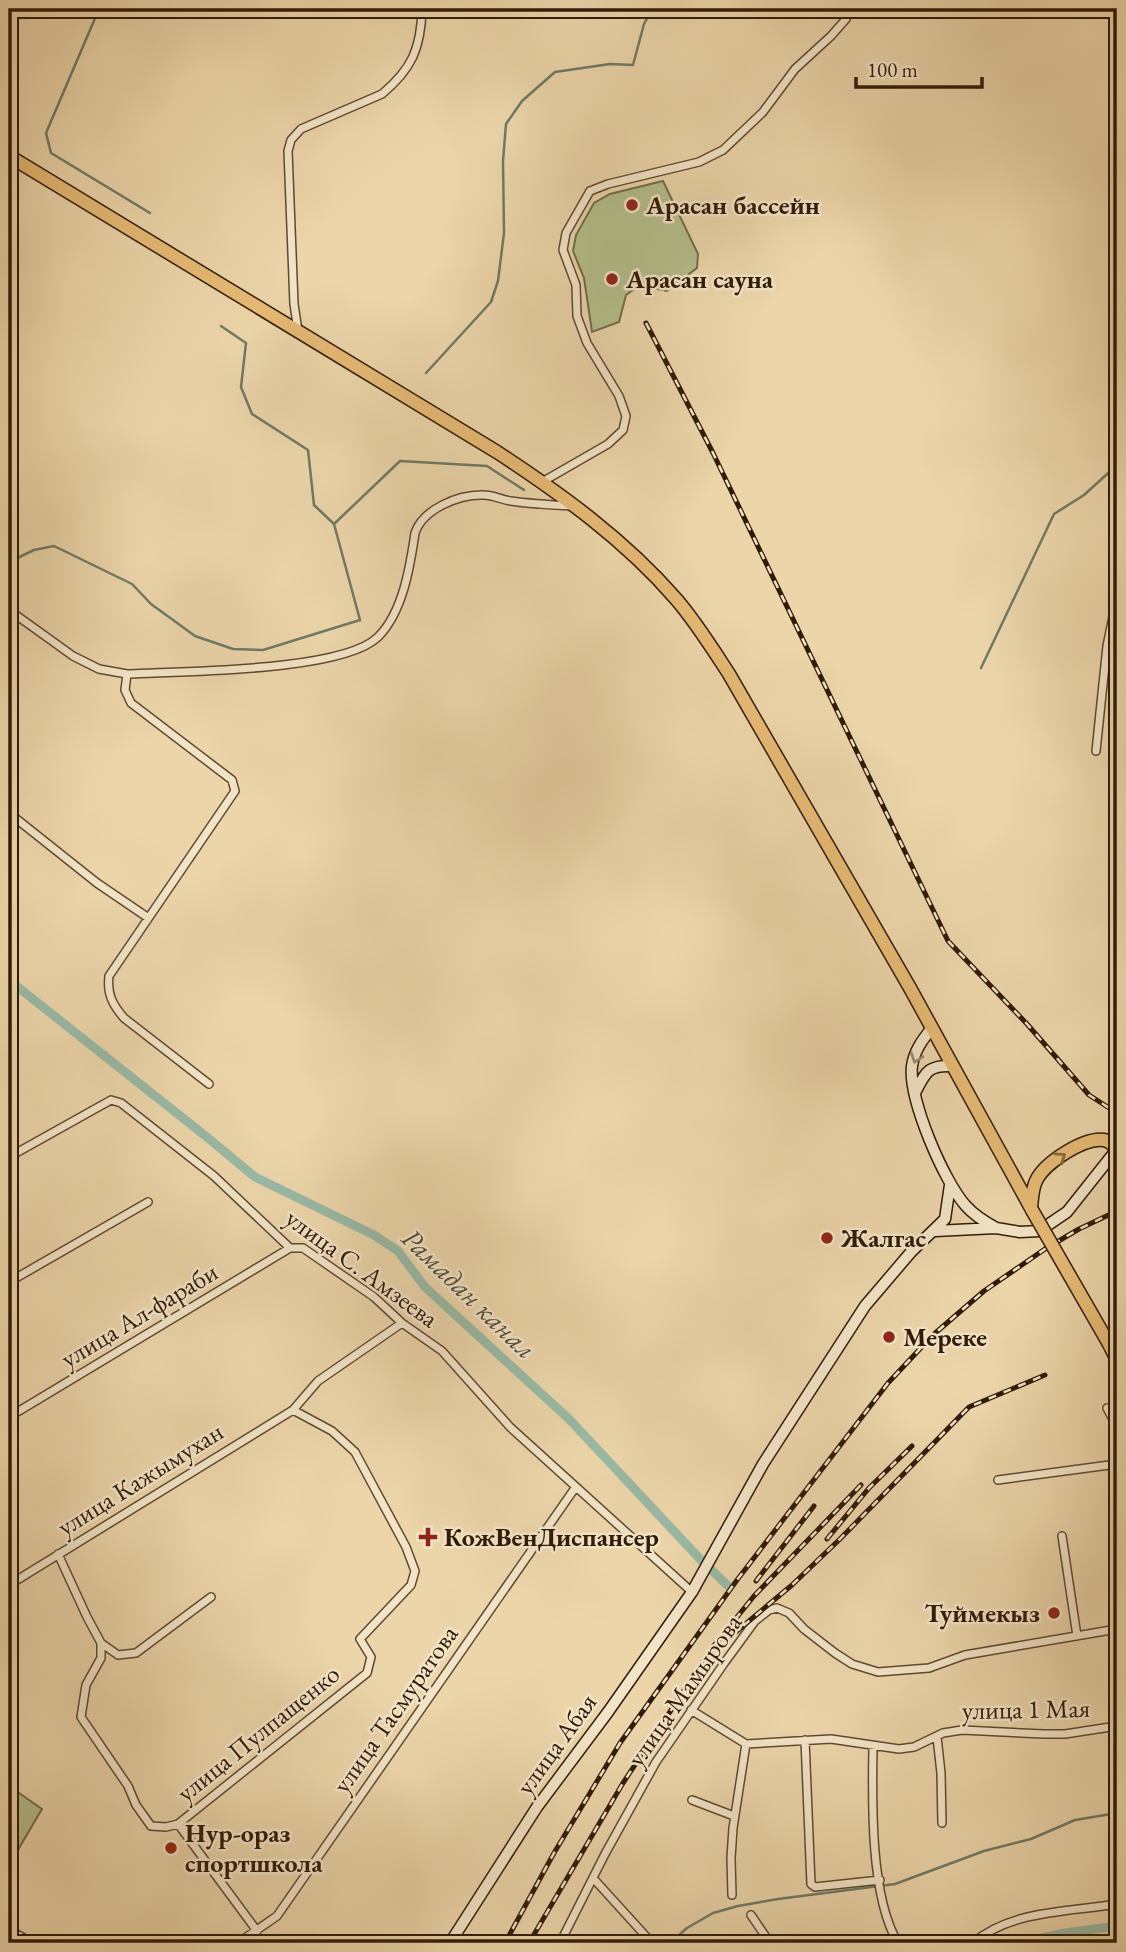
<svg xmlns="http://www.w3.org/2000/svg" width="1126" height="1952" viewBox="0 0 1126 1952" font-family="'EB Garamond',serif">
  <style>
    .green { fill: #b3be8b; stroke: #726c4a; stroke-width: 2 }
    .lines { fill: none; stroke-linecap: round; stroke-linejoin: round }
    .stream { stroke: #6f7a66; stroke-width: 2.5 }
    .canal { stroke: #99b9a5; stroke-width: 9 }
    .minor-casing { stroke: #5f4a30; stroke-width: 10 }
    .secondary-casing { stroke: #301b08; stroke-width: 13 }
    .trunk-casing { stroke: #301b08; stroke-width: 15 }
    .minor { stroke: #f2e4c7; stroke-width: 7 }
    .secondary { stroke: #f2e4c7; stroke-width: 10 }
    .trunk { stroke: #e6ba74; stroke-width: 12 }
    .rail-casing { stroke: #301b08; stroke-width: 5 }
    .rail { stroke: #f2e4c7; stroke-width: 2.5; stroke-dasharray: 8; stroke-linecap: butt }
    .trunk-bridge-casing { stroke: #301b08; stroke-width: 15; stroke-linecap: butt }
    .trunk-bridge { stroke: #e6ba74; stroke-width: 12 }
    .oneway { stroke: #9b8a71 }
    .oneway2 { stroke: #8b6a3e }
    .poi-dot { fill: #8f2418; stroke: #f2e4c7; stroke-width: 2.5 }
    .labels { text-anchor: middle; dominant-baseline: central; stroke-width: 5; stroke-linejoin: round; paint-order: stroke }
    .poi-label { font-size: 26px; font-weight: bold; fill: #301b08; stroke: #f2e4c7; text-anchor: start }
    .street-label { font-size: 26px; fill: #301b08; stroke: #f2e4c7 }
    .water-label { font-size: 28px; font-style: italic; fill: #504a37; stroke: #f2e4c7 }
  </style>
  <rect width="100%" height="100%" fill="#ebd5a9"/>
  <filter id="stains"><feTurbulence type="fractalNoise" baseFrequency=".00286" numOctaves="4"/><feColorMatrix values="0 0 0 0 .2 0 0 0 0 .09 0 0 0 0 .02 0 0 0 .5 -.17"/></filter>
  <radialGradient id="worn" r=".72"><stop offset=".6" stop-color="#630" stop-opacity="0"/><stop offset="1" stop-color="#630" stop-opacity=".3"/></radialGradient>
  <path class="green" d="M 663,181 L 698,254 L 697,268 L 667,291 L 640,285 L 626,295 L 619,322 L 592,332 L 584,278 L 573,251 L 576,235 L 594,203 L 610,194 Z
    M 9,1786 L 42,1809 L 9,1865 Z"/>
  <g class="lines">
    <path class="stream" d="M 99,9 L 46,133 L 51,153 L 150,213
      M 426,373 L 491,302 L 498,281 L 504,233 L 503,161 L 506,124 L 522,101 L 555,72 L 610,64 L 633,65 L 644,24 L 652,9
      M 334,524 L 400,461 L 487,466 L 524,490
      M 9,562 L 34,550 L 54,546 L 132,584 L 151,604 L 195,636 L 233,649 L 263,650 L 360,620 L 334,524 L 314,505 L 308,450 L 252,414 L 241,387 L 246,343 L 221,326
      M 981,668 L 1054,514 L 1084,495 L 1117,465
      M 670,1943 L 687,1928 L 713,1913 L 738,1906 L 778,1899 L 895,1884 L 984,1851 L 1031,1839 L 1075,1820 L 1117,1813"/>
    <path class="canal" d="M 9,980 L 208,1138 L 255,1177 L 374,1235 L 398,1251 L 425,1287 L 569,1419 L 700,1559 L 727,1585
      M 1018,1943 L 1065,1933 L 1117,1926"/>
    <defs>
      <path id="minor" d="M 9,38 L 17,9
        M 298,331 L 294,304 L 288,151 L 291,140 L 301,129 L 382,94 C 412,69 421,48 422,9
        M 542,482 L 608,444 L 623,430 L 626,416 L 619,396 L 587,343 L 577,316 L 576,285 L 563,250 L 566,233 L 590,191 L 608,184 L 699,162 L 723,150 L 763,112 L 795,69 L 831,36 L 846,19 L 850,9
        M 9,610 L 73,656 L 99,669 L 127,674 C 181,671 342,672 378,637 C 403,612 410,567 415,533 C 423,509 459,494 484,495 C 493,495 502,500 511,501 C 531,504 551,505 572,506
        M 127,674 L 125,690 L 131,703 L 232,780 L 235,791 L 109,976 C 107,994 112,1004 124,1018 L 209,1084
        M 1096,751 L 1107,646 L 1117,597
        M 9,813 L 97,883 L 147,917
        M 9,1157 L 111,1100 L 121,1103 L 214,1176 L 290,1248 L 303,1248 L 374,1297 L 402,1323 L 442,1351 L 510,1427 L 692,1592
        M 9,1282 L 148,1202
        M 1107,1408 L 1117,1427
        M 9,1417 L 290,1248
        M 998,1480 L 1117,1464
        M 1062,1536 L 1077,1636
        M 58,1554 L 87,1617 L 101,1643 L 101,1658 L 86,1685 L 81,1717 L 128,1786 L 136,1805 L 151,1826 L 166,1827 L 178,1824 L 367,1673 L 371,1657 L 360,1639 L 411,1585 L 415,1571 L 406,1547 L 355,1452 L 332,1431 L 293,1410
        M 9,1585 L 293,1410 L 318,1381 L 402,1323
        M 101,1643 L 118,1655 L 136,1653 L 211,1597
        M 691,1710 L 746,1744 L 831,1739 L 899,1749 L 914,1747 L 943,1733 L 962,1730 L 1044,1734 L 1065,1734 L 1117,1726
        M 937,1737 L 941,1773 L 942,1823
        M 805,1740 L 811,1884 L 815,1887 L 880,1880
        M 873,1746 C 872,1800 870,1897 898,1943
        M 692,1800 L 734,1816
        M 178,1824 L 257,1931
        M 593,1878 L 652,1943
        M 732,1895 L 731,1858 L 733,1828 L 746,1744
        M 751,1915 L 770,1943
        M 9,1930 L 33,1943
        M 238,1943 L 277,1916 L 575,1488
        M 560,1943 L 605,1854 L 656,1762 L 725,1662 L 755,1621 L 769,1610 L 777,1608 L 789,1613 L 804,1629 L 835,1653 L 852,1664 L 878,1672 L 929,1668 L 965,1655 L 1117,1629
        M 973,1943 C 1011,1910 1070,1912 1117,1904"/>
      <path id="secondary" d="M 932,1028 C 923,1039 914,1051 912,1066 C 908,1098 944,1182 966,1206 C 974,1215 985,1222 996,1228
        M 916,1091 C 926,1072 928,1065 952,1066
        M 935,1231 L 996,1228 L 1020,1232 L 1039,1231 L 1067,1212 L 1117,1149
        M 450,1943 L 537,1807 L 608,1712 L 692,1592 L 763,1464 L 865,1306 L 911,1252 L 945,1219 L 950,1185"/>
      <path id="trunk" d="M 9,156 L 497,452 C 561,494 625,540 676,599 C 696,622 712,648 729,674 L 910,988 L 1032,1210
        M 1031,1208 C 1032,1199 1032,1189 1036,1181 C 1044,1163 1084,1137 1104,1140 C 1110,1141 1113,1145 1117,1149
        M 1109,1344 L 1117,1360"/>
    </defs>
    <use href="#minor" class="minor-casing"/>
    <use href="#secondary" class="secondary-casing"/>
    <use href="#trunk" class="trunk-casing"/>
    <use href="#minor" class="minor"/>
    <use href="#secondary" class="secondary"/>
    <use href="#trunk" class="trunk"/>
    <defs>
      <path id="rail" d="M 646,323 L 713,453 L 948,941 L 1027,1024 L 1089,1095 L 1117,1113
        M 827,1539 L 869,1488 L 912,1446
        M 756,1581 L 814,1506
        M 731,1636 L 792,1585 L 840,1539 L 969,1407 L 1045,1375
        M 505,1943 L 554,1853 L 620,1743 L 737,1580 L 888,1383 L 933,1335 L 984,1291 L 1045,1249 L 1079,1229 L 1117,1211
        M 529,1943 L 623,1783 L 712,1648 L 754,1596 L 861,1485"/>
    </defs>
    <use href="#rail" class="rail-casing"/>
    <use href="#rail" class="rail"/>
    <defs>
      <path id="trunk-bridge" d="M 1032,1210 L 1109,1344"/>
    </defs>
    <use href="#trunk-bridge" class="trunk-bridge-casing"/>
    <use href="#trunk-bridge" class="trunk-bridge"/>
  </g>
  <defs><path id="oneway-chevron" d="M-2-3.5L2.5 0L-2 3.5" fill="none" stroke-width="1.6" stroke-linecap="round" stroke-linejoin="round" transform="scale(1.75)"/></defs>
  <use class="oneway" href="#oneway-chevron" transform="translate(916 1058) rotate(108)"/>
  <use class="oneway2" href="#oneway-chevron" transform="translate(1061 1157) rotate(-34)"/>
  <g class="poi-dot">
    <circle cx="632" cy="205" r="7"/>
    <circle cx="612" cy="279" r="7"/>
    <circle cx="827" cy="1238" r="7"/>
    <circle cx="889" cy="1337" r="7"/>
    <path d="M424.5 1526.5h7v7h7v7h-7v7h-7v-7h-7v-7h7z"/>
    <circle cx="1054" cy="1613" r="7"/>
    <circle cx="171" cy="1848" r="7"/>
  </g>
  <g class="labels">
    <g class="poi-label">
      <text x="646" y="205">Арасан бассейн</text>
      <text x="626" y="279">Арасан сауна</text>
      <text x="841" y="1238">Жалгас</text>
      <text x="903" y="1337">Мереке</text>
      <text x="444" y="1537">КожВенДиспансер</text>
      <text x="1040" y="1613" text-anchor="end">Туймекыз</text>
      <text x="185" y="1833">Нур-ораз<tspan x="185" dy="30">спортшкола</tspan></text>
    </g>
    <g class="street-label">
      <text transform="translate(362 1268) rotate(36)">улица С. Амзеева</text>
      <text transform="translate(139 1315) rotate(-31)">улица Ал-фараби</text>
      <text transform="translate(140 1479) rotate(-32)">улица Кажымухан</text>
      <text transform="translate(684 1690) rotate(-55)">улица Мамырова</text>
      <text transform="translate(395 1709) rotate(-55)">улица Тасмуратова</text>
      <text transform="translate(1026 1709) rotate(-1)">улица 1 Мая</text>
      <text transform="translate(258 1733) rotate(-39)">улица Пулпащенко</text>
      <text transform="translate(556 1744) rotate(-54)">улица Абая</text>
    </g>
    <g class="water-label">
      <text transform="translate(469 1293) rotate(44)">Рамадан канал</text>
    </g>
  </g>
  <rect width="1126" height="1952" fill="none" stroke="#ebd5a9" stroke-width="35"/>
  <rect x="10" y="10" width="1105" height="1931" fill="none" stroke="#301b08" stroke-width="3.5"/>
  <rect x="18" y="18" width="1091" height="1917" fill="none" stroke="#301b08" stroke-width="2"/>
  <path d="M856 77v10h126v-10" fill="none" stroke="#301b08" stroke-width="3.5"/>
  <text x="867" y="77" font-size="21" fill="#301b08" stroke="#f2e4c7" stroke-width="5" paint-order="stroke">100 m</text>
  <rect width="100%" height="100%" filter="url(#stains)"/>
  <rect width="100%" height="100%" fill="url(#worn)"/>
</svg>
